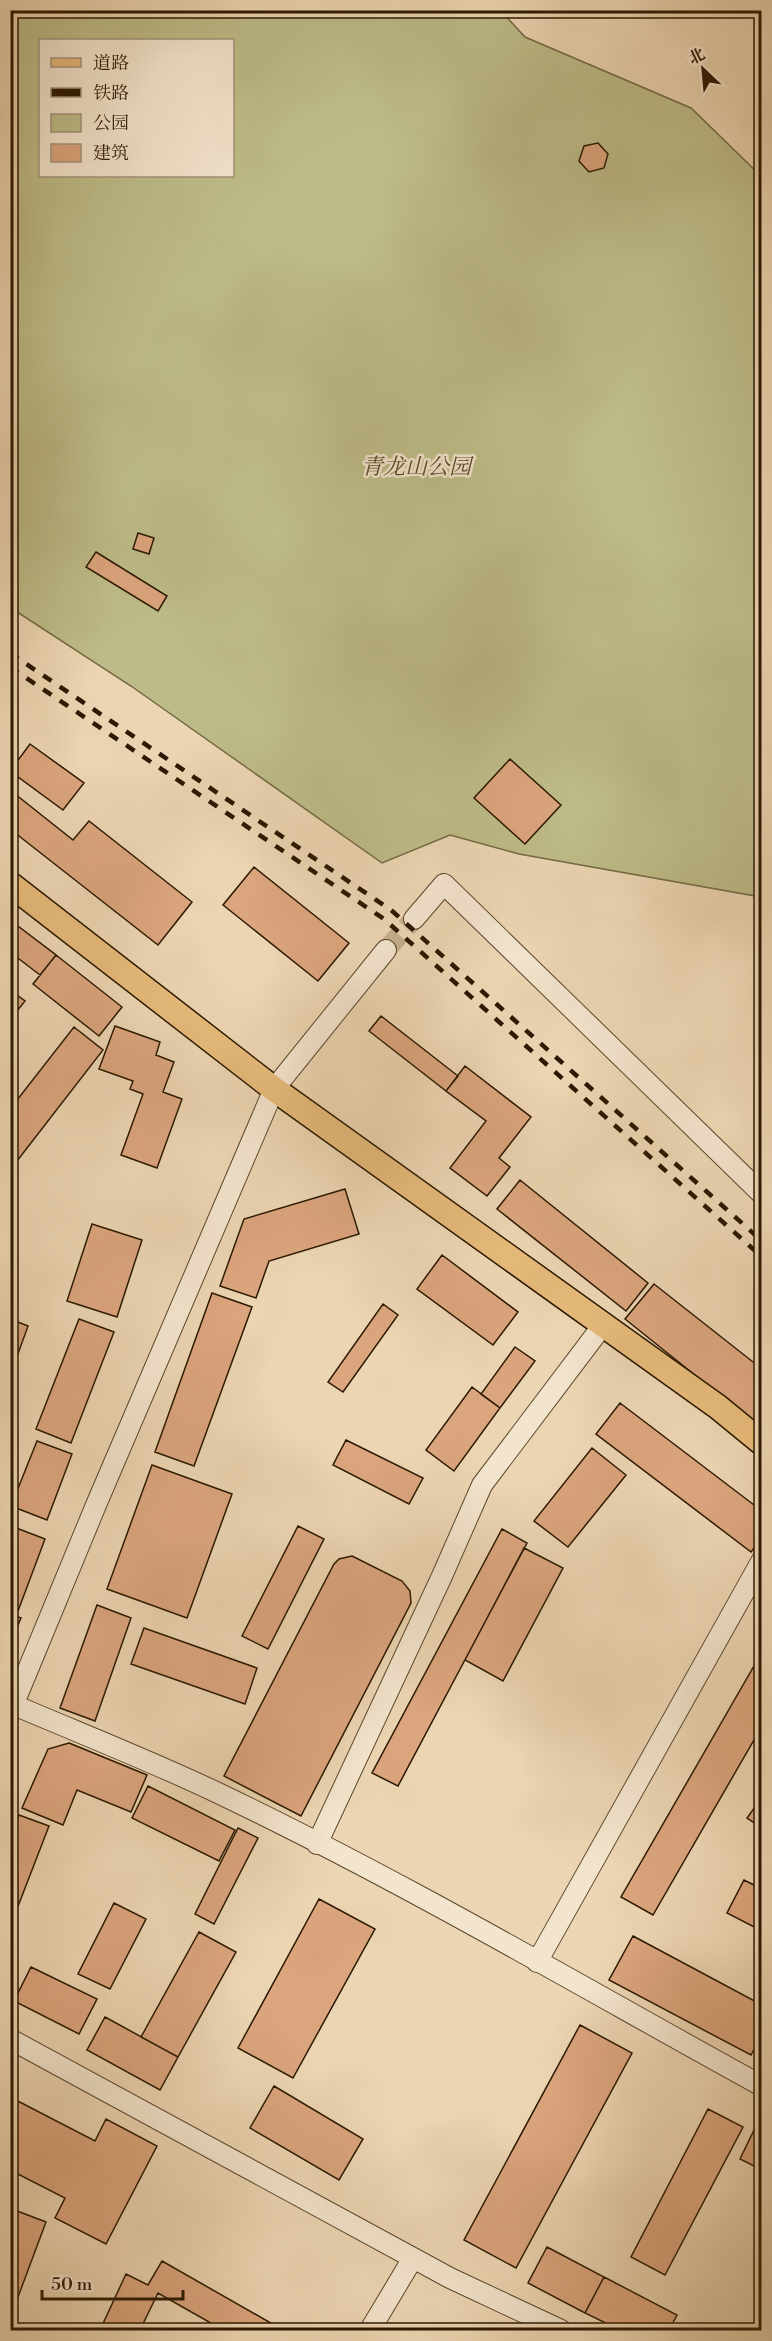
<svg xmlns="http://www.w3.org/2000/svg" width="772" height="2341" viewBox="0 0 772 2341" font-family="'Libre Bodoni','Noto Serif SC',serif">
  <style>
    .green { fill: #bdbc88; stroke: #746a44; stroke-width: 1.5; fill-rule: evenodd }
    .building { fill: #dba57d; stroke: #2b1800; stroke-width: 1.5 }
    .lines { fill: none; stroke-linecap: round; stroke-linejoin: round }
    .minor-tunnel { stroke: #c5af8e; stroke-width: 20; stroke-dasharray: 20 10; stroke-linecap: butt }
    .minor-casing { stroke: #5b472c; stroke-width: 22 }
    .major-casing { stroke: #2b1800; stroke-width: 27 }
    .minor { stroke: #f3e4cd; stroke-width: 20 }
    .major { stroke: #e6ba79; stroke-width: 24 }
    .rail { stroke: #2b1800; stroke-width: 4.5; stroke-dasharray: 10 10; stroke-linecap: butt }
    .labels { text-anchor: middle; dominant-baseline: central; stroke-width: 5; stroke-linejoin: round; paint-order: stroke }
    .park-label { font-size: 22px; font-style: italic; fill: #574929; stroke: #f3e4cd }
  </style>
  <rect width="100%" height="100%" fill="#ecd5b2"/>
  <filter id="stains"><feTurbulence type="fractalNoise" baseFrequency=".00333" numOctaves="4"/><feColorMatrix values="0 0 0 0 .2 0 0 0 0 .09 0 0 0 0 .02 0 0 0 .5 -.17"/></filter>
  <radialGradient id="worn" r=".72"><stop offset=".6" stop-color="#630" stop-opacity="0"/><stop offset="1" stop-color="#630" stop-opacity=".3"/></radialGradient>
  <path class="green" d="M 10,11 L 501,11 L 525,37 L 691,108 L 761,176 L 761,897 L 519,854 L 450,835 L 382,863 L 131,686 L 11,608 ZM 40,40 L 232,40 L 232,176 L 40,176 Z"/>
  <path class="building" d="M 598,143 L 608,154 L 604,168 L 589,172 L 579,161 L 584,146 Z
    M 138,533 L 154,538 L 149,554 L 133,549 Z
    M 96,552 L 167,596 L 158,611 L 86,567 Z
    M 30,744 L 84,783 L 63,810 L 10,771 Z
    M 510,759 L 561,805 L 525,844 L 474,798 Z
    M 10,790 L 73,840 L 89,821 L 192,902 L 158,945 L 10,829 Z
    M 254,867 L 349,943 L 318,981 L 223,905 Z
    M 10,920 L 56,955 L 40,975 L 10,952 Z
    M 56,955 L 122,1007 L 99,1036 L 33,984 Z
    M 10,990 L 25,1001 L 10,1020 Z
    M 381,1016 L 458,1076 L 446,1091 L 369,1031 Z
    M 115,1026 L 160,1042 L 156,1055 L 174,1062 L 163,1092 L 182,1099 L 157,1168 L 121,1155 L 143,1094 L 130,1089 L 133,1081 L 99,1069 Z
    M 74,1027 L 103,1050 L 10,1170 L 10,1109 Z
    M 465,1066 L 531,1117 L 499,1158 L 510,1167 L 487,1196 L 450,1168 L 486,1121 L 446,1091 Z
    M 520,1180 L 648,1283 L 626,1311 L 497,1209 Z
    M 345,1189 L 359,1234 L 269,1261 L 256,1298 L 220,1286 L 244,1219 Z
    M 92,1224 L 142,1240 L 117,1317 L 67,1301 Z
    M 442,1255 L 518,1312 L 493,1345 L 417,1289 Z
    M 654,1284 L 762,1369 L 761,1428 L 625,1319 Z
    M 212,1293 L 252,1307 L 194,1466 L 155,1452 Z
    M 383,1304 L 398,1315 L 343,1392 L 328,1382 Z
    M 10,1319 L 28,1326 L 10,1376 Z
    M 79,1319 L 114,1332 L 71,1443 L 36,1429 Z
    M 515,1347 L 535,1361 L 500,1408 L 481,1394 Z
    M 472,1387 L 500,1408 L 454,1471 L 426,1450 Z
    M 620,1403 L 762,1511 L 762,1538 L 751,1552 L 596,1434 Z
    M 346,1440 L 423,1478 L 409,1504 L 333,1465 Z
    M 37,1441 L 72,1454 L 47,1520 L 11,1506 Z
    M 592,1448 L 626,1475 L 568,1547 L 534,1521 Z
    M 152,1465 L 232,1494 L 187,1618 L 107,1589 Z
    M 11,1526 L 45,1539 L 18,1611 L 10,1608 Z
    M 298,1526 L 324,1539 L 268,1649 L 242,1636 Z
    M 502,1529 L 527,1543 L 398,1786 L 372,1773 Z
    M 524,1548 L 563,1568 L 503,1681 L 465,1660 Z
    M 352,1556 L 402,1581 L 410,1591 L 411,1603 L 301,1816 L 224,1776 L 334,1564 L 339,1559 Z
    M 97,1605 L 131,1618 L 95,1721 L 60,1708 Z
    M 10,1614 L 21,1618 L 10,1644 Z
    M 144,1628 L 257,1668 L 245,1704 L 131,1664 Z
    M 762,1652 L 762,1726 L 653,1915 L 621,1897 Z
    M 69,1743 L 147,1775 L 131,1812 L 77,1790 L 63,1825 L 22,1808 L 48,1749 Z
    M 148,1786 L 235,1830 L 219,1861 L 132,1818 Z
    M 762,1797 L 762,1828 L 747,1818 Z
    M 19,1815 L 49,1826 L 10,1927 L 10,1837 Z
    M 238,1828 L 258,1838 L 214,1924 L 195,1914 Z
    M 744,1880 L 762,1889 L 762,1931 L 727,1913 Z
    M 319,1899 L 375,1929 L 293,2078 L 238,2048 Z
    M 114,1903 L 146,1919 L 110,1989 L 78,1974 Z
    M 199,1932 L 236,1952 L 178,2057 L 141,2037 Z
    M 633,1936 L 762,2005 L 762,2035 L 751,2055 L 609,1980 Z
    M 31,1967 L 97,1999 L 79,2034 L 14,2001 Z
    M 105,2017 L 178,2057 L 160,2090 L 87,2050 Z
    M 580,2025 L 632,2053 L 516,2268 L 464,2240 Z
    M 274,2086 L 363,2139 L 339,2180 L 250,2128 Z
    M 10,2097 L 95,2141 L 106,2119 L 157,2146 L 106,2244 L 55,2218 L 65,2198 L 10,2170 Z
    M 708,2109 L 743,2127 L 665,2275 L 631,2257 Z
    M 756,2126 L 762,2129 L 762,2170 L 740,2159 Z
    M 12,2209 L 46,2222 L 15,2305 L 10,2303 Z
    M 547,2247 L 604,2277 L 585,2313 L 528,2283 Z
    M 162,2261 L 283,2330 L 223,2330 L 158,2293 L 140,2330 L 100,2330 L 126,2274 L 148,2285 Z
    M 604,2277 L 677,2315 L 669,2330 L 620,2330 L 585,2313 Z
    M 697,2323 L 711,2330 L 693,2330 Z"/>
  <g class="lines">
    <path class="minor-tunnel" d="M 386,950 L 414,919"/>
    <defs>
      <path id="minor" d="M 414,919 L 444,884 L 762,1194
        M 14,1705 C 82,1734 151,1761 218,1793 C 404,1882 582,1987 762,2086
        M 10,1713 L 96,1505 L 274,1089 L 386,950
        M 317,1844 L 442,1576 L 482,1485 L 603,1325
        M 537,1962 L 762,1560
        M 10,2039 L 450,2278 L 561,2330
        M 370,2330 L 413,2258"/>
      <path id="major" d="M 10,884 L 274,1089 L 718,1407 L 762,1443"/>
    </defs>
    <use href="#minor" class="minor-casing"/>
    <use href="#major" class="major-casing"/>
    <use href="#minor" class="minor"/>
    <use href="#major" class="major"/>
    <path class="rail" d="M 10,653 L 391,910 L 762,1241
      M 10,667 L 384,919 L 762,1257"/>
  </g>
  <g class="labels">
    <g class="park-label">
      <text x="416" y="467">青龙山公园</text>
    </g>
  </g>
  <rect width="772" height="2341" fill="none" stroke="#ecd5b2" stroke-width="36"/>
  <rect x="12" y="12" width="748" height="2317" fill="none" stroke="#2b1800" stroke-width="3"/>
  <rect x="18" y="18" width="736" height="2305" fill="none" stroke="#2b1800" stroke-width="1.5"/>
  <rect x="39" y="39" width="195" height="138" fill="#f3e4cd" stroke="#a3927b" stroke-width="1.5"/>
  <rect x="51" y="58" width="30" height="9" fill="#e6ba79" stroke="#a3927b" stroke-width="1.5"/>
  <text x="93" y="69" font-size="18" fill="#2b1800">道路</text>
  <rect x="51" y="88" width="30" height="9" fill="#2b1800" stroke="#a3927b" stroke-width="1.5"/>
  <text x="93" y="99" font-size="18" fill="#2b1800">铁路</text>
  <rect x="51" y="114" width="30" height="18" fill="#bdbc88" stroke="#a3927b" stroke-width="1.5"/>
  <text x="93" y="129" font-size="18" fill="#2b1800">公园</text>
  <rect x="51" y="144" width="30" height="18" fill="#dba57d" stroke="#a3927b" stroke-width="1.5"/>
  <text x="93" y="159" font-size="18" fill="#2b1800">建筑</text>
  <g transform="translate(703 69) rotate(334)" stroke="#f3e4cd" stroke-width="4.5" paint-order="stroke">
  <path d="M0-4.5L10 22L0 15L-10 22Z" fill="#2b1800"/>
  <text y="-9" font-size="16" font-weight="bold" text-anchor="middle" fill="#2b1800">北</text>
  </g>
  <path d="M42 2290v9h141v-9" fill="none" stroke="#2b1800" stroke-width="3"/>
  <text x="51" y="2290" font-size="18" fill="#2b1800" stroke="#f3e4cd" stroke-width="4.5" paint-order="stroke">50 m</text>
  <rect width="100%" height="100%" filter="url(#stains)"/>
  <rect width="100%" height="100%" fill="url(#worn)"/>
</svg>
